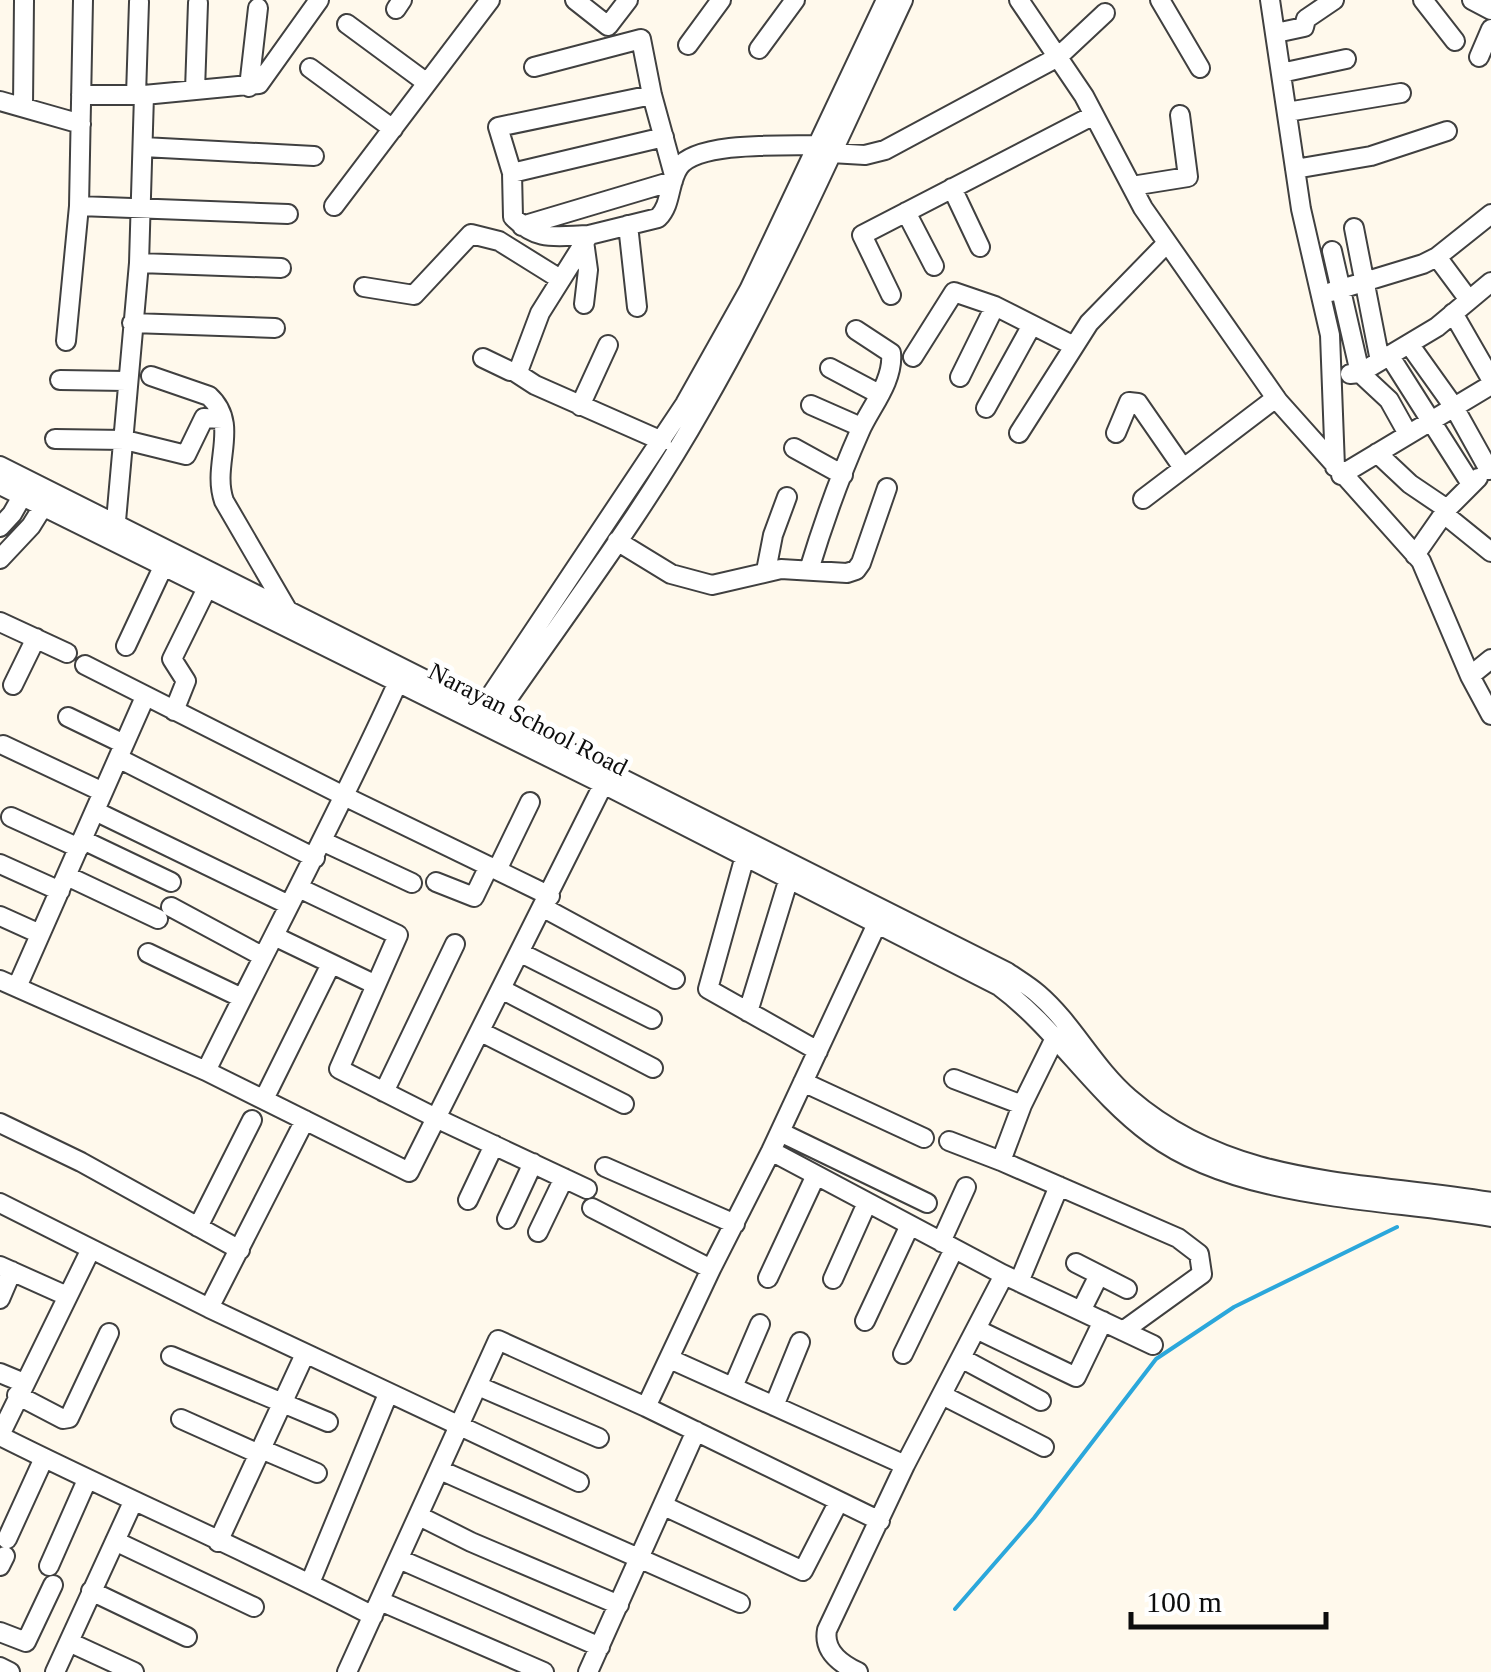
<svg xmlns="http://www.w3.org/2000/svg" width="1491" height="1672" viewBox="0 0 1491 1672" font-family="Georgia,serif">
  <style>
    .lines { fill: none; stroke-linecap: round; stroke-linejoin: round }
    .stream { stroke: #2ba7db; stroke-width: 4 }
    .minor-casing { stroke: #404040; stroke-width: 22 }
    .minor { stroke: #fff; stroke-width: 18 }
    .labels { text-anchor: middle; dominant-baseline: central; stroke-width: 10; stroke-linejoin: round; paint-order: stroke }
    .street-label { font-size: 25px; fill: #0d0d0d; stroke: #fff }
  </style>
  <rect width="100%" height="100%" fill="#fff9ec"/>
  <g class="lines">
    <path class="stream" d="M 955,1609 L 1034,1518 L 1156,1359 L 1234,1307 L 1397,1227"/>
    <defs>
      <path id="minor" d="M 575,0 L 608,26 L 628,0
        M 1019,0 L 1084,96 L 1143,208 L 1278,401 L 1421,561 L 1470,676 L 1491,715
        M 1160,0 L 1200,68
        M 1270,0 L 1301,209 L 1330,335 L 1335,467
        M 1423,0 L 1455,41
        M 1472,0 L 1491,10
        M 396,9 L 402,0
        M 347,24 L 427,83
        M 1276,33 L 1304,27 L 1306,19 L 1334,0
        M 688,45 L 721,0
        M 759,49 L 795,0
        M 1479,57 L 1491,29
        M 534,67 L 641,39 L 652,95 L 674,175
        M 310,68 L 393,129
        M 1281,73 L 1346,59
        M 249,87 L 258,8
        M 195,90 L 198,3
        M 81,95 L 144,95
        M 136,95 L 139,2
        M 0,101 L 81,124
        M 23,106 L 24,0
        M 1287,112 L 1401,93
        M 143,147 L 314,156
        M 831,153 L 865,155 L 885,150 L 1058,57 L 1105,13
        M 1295,169 L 1371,156 L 1447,131
        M 512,173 L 498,127 L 652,95
        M 1132,186 L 1188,177 L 1180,115
        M 952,188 L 980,247
        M 79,206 L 288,214
        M 334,206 L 490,0
        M 906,212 L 934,266
        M 628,225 L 637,307
        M 522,226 L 673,181
        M 1354,228 L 1380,361
        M 589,235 C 555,236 538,242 513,217 L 512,173 L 664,137
        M 1332,251 L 1360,373 L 1389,400 L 1408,434
        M 1437,257 L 1469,300
        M 139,263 L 281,268
        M 364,287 L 414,295 L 471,234 L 499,241 L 560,279
        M 1331,292 L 1423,264 L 1437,257 L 1491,214
        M 891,295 L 862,235 L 1094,115
        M 584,304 L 588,270 L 584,241
        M 1453,313 L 1491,379
        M 132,323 L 275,328
        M 66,341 L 79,206 L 83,0
        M 1409,344 L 1454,407 L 1489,470
        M 1389,355 L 1471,484
        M 913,357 L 954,292 L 995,306 L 1074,346
        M 483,358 L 510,371 L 519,369 L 540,313 L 589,235 L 658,218 C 672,204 668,183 679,167 C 698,141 786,146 817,145
        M 830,368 L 879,394
        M 515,372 L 535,385 L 662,441
        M 1350,374 L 1360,373 L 1437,327 L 1491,282
        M 151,376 L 209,396 C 241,425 211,464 224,501 L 288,611
        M 960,377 L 995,306
        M 60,380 L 126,381
        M 811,405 L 861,427
        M 580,406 L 608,345
        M 986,408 L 1032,325
        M 1019,433 L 1089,323 L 1167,243
        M 1116,433 L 1129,402 L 1138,403 L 1183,468
        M 55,439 L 125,440 L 186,455 L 204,418 L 222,419
        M 794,448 L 843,475
        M 1377,453 L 1410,484 L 1447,509
        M 0,466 L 1007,972 C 1017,979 1029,986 1038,994 C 1073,1024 1093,1067 1129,1098 C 1234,1189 1362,1180 1491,1202
        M 1341,475 L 1491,385
        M 0,485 L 603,784 L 999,986 C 1057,1029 1093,1092 1152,1135 C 1242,1201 1385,1198 1491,1217
        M 1143,499 L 1276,398
        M 1444,514 L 1491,552
        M 0,527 L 12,514 L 28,486
        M 107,527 L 116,521 L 139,263 L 144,95 L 259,84 L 319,0
        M 617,541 L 671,574 L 712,585 L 781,569 L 847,573 L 856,570 L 861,563 L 887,488
        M 1415,555 L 1447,509 L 1478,478
        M 0,559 L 31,526 L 49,497
        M 809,570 C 823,524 840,476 860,431 C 870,408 894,381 891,353 L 856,330
        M 766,571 L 773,535 L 787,497
        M 0,622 L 67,653
        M 126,646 L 163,567
        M 85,665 L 346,797 L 550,896
        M 1470,676 L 1491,659
        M 13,685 L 36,638
        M 174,711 L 186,681 L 172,659 L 207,588
        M 477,716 L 685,404 L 749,290 L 886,0
        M 68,717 L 124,744
        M 491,723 C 562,619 640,518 702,408 C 778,276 839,137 903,0
        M 3,745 L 103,792
        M 118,758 L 315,858
        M 95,811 L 289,905
        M 11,817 L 79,848
        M 83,840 L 171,882
        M 324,842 L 412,883
        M 745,856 L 708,989 L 818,1051
        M 0,864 L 60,891
        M 497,870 L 530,802
        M 67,876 L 158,919
        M 436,882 L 474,897 L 489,866
        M 299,888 L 398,935 L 339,1069 L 436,1118 L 587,1189
        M 171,907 L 262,956
        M 544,908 L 675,979
        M 0,916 L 40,934
        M 274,936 L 376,985
        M 148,953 L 242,998
        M 521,953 L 652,1019
        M 0,980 L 206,1071 L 409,1172 L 607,777
        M 17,987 L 145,697
        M 503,990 L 653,1068
        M 748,1012 L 789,878
        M 481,1032 L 624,1104
        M 1056,1036 L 1022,1105 L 1001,1161 L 1178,1238 L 1199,1254 L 1202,1274 L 1123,1331
        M 206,1071 C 270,941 338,814 398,682
        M 954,1079 L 1022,1105
        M 803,1082 L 924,1138
        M 384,1092 L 455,944
        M 264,1099 L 331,964
        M 0,1123 L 81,1162 L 240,1250
        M 780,1132 L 927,1203
        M 949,1141 L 1001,1161
        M 771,1151 L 1004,1275 L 905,1465 L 827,1630 C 823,1651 841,1664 858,1672
        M 605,1167 L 735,1224
        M 468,1200 L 494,1145
        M 0,1203 L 209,1308 L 579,1482
        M 592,1208 L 711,1269
        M 507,1219 L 533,1163
        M 198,1227 L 252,1120
        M 538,1232 L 564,1178
        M 941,1242 L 966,1187
        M 1076,1263 L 1127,1289
        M 0,1266 L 67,1296
        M 998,1272 L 1153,1345
        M 768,1278 L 816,1175
        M 833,1279 L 867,1203
        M 1019,1282 L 1059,1186
        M 0,1299 L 12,1271
        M 209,1308 L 305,1120
        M 1081,1311 L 1099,1275
        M 865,1321 L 910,1225
        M 976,1329 L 1076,1377 L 1103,1321
        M 903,1354 L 954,1249
        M 171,1356 L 328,1422
        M 961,1358 L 1041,1401
        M 670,1359 L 905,1465
        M 0,1373 L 24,1383
        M 478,1386 L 599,1438
        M 733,1387 L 760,1324
        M 17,1395 L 63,1419 L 69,1418 L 109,1333
        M 942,1395 L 1044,1447
        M 774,1406 L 800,1342
        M 646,1407 L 880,1521
        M 181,1419 L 259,1454
        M 0,1435 L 91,1249
        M 0,1436 C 123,1498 251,1552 373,1616
        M 261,1449 L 317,1473
        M 440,1470 L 740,1603
        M 664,1506 L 803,1571 L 838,1503
        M 419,1516 L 471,1542 L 619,1605
        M 7,1539 L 44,1458
        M 115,1541 L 254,1607
        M 218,1542 L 305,1354
        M 399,1559 L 600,1647
        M 0,1566 L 5,1556
        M 49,1566 L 87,1480
        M 310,1583 L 388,1394
        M 91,1591 L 187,1637
        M 380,1601 L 544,1672
        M 0,1632 L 26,1642 L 53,1585
        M 69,1642 L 134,1672
        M 0,1667 L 10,1672
        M 55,1672 L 133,1502
        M 347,1672 L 498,1340 L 646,1407 L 711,1269 L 771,1151 L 882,913
        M 588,1672 L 696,1431"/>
    </defs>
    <use href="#minor" class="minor-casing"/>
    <use href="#minor" class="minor"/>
  </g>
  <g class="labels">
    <g class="street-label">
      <text transform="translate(528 719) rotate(27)">Narayan School Road</text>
    </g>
  </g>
  <path d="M1131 1612v15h195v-15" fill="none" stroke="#0d0d0d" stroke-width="5"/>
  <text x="1146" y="1612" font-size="30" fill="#0d0d0d" stroke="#ffffff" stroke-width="8" paint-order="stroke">100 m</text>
</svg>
